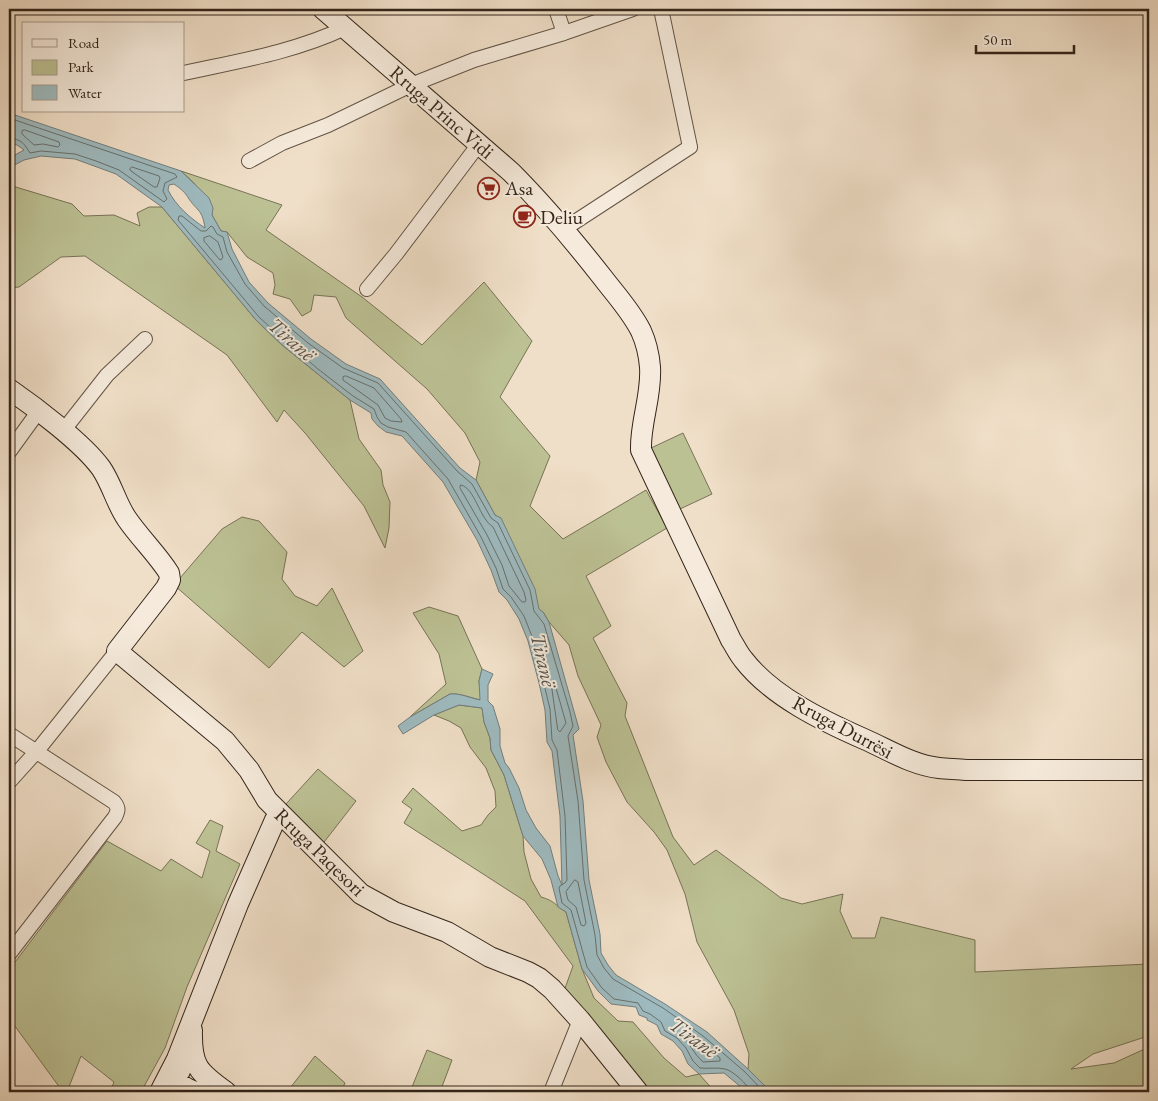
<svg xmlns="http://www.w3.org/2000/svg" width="1158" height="1101" viewBox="0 0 1158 1101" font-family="'EB Garamond',serif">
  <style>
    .green { fill: #bcc194; stroke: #787356 }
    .water { fill: #9ebabf; stroke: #737e7d; fill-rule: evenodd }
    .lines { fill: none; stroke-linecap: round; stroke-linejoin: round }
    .shore { stroke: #68706c; stroke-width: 1 }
    .street-casing { stroke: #625445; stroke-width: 16 }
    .secondary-casing { stroke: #332519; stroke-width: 22 }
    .street { stroke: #f5eadb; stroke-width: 14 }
    .secondary { stroke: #f5eadb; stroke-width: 20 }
    .labels { text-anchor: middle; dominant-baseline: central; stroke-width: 4; stroke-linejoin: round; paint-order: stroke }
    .street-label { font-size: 20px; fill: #332519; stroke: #f5eadb }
    .poi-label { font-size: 20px; fill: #332519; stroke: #f5eadb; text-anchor: start }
    .water-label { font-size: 21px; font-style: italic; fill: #53524b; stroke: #f5eadb }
  </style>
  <rect width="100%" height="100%" fill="#f0dfc8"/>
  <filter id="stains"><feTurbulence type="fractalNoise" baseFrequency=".004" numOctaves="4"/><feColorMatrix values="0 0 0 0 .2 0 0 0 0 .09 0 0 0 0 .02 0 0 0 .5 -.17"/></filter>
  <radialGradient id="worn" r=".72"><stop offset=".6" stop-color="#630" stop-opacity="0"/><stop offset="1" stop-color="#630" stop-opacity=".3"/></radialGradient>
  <path class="green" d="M 181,171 L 282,205 L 266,230 L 362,297 L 422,345 L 484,282 L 532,341 L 500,397 L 550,456 L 530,506 L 563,539 L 646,490 L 667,528 L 586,576 L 611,626 L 593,638 L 627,703 L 625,716 L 673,837 L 694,865 L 716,850 L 781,898 L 802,904 L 843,894 L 840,911 L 852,938 L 875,938 L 881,917 L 975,940 L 975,972 L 1149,964 L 1149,1034 L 1142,1038 L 1093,1054 L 1071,1069 L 1114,1063 L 1149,1047 L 1149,1092 L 771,1092 L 748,1069 L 749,1054 L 734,1010 L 697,942 L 685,894 L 667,850 L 654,832 L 627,802 L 606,762 L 597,737 L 601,725 L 578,676 L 569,645 L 549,622 L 543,612 L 539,610 L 500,518 L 495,515 L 476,480 L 480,462 L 465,433 L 427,389 L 346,318 L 336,297 L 314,295 L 311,311 L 302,316 L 290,299 L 273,294 L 275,285 L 273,273 L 247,257 L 227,232 L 221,231 L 194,183 Z
    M 9,185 L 72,204 L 84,216 L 114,215 L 140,226 L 137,213 L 149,207 L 162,207 L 256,320 L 282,345 L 350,400 L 359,439 L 381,470 L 383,485 L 390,502 L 389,528 L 385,548 L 364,506 L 305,433 L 284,410 L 277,422 L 227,355 L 85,256 L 61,257 L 19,287 L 9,288 Z
    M 683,433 L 712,494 L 680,509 L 651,448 Z
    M 242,517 L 259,521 L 287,552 L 282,579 L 295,596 L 317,606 L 332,588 L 363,651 L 344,667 L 302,632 L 269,668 L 174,585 L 222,529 Z
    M 429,607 L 458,616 L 482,669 L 479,681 L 481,700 C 471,698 460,693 450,694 L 410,717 L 446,684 L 439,654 L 413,613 Z
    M 459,705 L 482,708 L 484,722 L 490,738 L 491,750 L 504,775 L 523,836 L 524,852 L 531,879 L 541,897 C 555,901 555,905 566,912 L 582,969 L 594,998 L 618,1021 L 633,1022 L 664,1058 L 686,1077 L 699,1074 L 715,1092 L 647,1092 L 564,991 L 573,966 L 525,901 L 404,823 L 412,809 L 402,802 L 413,788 L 462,831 L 481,825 L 488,815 L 496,807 L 495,791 L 486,768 L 470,747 L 461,728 L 449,721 L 434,715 Z
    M 318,769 L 356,801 L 321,846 L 296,818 L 286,804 Z
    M 210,820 L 223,826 L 216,851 L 240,864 L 187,987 L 165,1048 L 141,1092 L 110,1092 L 114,1082 L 81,1056 L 67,1092 L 63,1092 L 9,1018 L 9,970 L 107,841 L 161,871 L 171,859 L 202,878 L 210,851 L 196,843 Z
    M 427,1050 L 452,1060 L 440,1092 L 410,1092 Z
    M 315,1056 L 345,1083 L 341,1092 L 287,1092 Z"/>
  <path class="water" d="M 9,113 L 181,171 L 209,198 L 213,208 L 212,215 L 221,231 L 227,232 L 232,249 L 249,282 L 268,303 L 311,339 L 346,364 L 380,379 L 460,468 L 476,480 L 495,515 L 501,518 L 535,589 L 539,609 L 543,612 L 549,622 L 579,729 L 573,735 L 583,801 L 589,880 L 600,934 L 601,953 L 608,965 L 616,975 L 665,1004 L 707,1032 L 748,1069 L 771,1092 L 747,1092 L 724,1073 L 699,1074 L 688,1064 L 682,1051 L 673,1041 L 661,1034 L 657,1025 L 647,1020 L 647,1018 L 639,1015 L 636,1007 L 611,1004 L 598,991 L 582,969 L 566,912 L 558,907 L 551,880 L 542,859 L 523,836 L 504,775 L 491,750 L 490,738 L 484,722 L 482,708 L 459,705 L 434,715 L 403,734 L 398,726 L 410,717 L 450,694 C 460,693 470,698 480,700 L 479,681 L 482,669 L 493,674 L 488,685 L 488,701 L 493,706 L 500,729 L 500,746 L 505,763 L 509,768 L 519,788 L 526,810 L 536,828 L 550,846 L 558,876 L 562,885 L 560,816 L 552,751 L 547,742 L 545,710 L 539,683 L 528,641 L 519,619 L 507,600 L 499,592 L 491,570 L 477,540 L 443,482 L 402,436 L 386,432 L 378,426 L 372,419 L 371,413 L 350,400 L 282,345 L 256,320 L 162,207 L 116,174 L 75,159 L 41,156 L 24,160 L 9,168 L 9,156 L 15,155 L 24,150 L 17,145 L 9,142 ZM 174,184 C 181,189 185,192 189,199 C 198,212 202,209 205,228 C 190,218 176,206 168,190 L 169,185 Z"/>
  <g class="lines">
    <path class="shore" d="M 9,118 L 175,174 L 177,177 L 165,183 L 163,191 L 167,199 L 164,202 L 119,170 L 96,161 L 75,154 L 41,151 L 30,153 C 24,144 22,139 9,138
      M 25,130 L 59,142 L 60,145 L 58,147 L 43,144 L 34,145 L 22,134 L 22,131 Z
      M 132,167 L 159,176 L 160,178 L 157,187 L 154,187 L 131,171 L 130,169 Z
      M 210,236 L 218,242 L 223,257 L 221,260 L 219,259 L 204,241 L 204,238 Z
      M 346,376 L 374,388 L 401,419 L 402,422 L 391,421 L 385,418 L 378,405 L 343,380 L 343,377 Z
      M 461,485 C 475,488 479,518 493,527 L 524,592 L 526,600 L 525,602 L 522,602 L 509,586 L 502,565 L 487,535 L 460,488 Z
      M 552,687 L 556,688 L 566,723 L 560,732 L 558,730 Z
      M 575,880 L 578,882 L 586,923 L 584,926 L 581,925 L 576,907 L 568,900 L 566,892 Z
      M 682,1031 L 685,1031 L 700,1041 L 720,1058 L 720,1061 L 703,1062 C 694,1054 689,1043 682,1034 Z
      M 750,1092 C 749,1085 732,1070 725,1069 C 717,1067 708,1069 700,1068 L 693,1061 L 686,1048 L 677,1038 L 665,1031 L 661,1022 L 650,1014 L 643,1011 L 638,1003 L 614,999 L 602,988 L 587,967 L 571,910 L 562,903 L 559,888 L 560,886 L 565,883 L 567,880 L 565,816 L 557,750 L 552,740 L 550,709 L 533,639 L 524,616 L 511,597 L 503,589 L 496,568 L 481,537 L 448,479 L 406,432 L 388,427 L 381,423 L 377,417 L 374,409 L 353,396 L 318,369 L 285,341 L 259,317 L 178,220 L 179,216 L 182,216 L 201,231 L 206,231 L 211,226 L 213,227 L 217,234 L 223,237 L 227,252 L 245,284 L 264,306 L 308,343 L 343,368 L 378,383 L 457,471 L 472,484 L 491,518 L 498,523 L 530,590 L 534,611 L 544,624 L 570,712 L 573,726 L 568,736 L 578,801 L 584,880 L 595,935 L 597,955 L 604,968 L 613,979 L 663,1008 L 703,1036 L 745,1072 L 764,1092"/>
    <defs>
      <path id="street" d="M 556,9 L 564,33
        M 184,73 C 239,61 294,52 345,28
        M 249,161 L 282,143 L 328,125 L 411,85 L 474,60 L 564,33 L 633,9
        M 564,229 L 690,147 L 661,9
        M 367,289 L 396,254 L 479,144
        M 63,431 L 107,375 L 145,339
        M 9,452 L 38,412
        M 9,734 L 114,802 C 119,808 118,811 115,817 L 9,954
        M 9,782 L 37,751 L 117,651
        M 551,1092 L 580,1020"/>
      <path id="secondary" d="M 323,9 L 511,172 C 544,205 574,241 603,278 C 616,295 631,311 641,331 C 646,342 649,355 650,367 C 652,396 640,422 641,450 L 731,640 C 735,646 738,653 743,659 C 771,696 823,721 864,739 C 889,750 912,765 939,768 C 948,769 957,769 966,770 L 1149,770
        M 9,389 C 35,407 83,443 101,468 C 112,484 116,503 127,519 C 140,538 157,554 169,573 L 170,580 L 166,588 L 117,651 L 225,741 L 249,770 L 267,800 L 361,894 L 394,912 L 447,932 L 490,957 L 528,972 L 539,978 L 552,989 L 580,1020 L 638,1092
        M 192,1030 C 191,1066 198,1072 226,1092
        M 180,1071 L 170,1074 C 177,1083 184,1088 195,1092
        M 160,1092 L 177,1059 L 238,904 L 275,820 L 281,814"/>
    </defs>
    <use href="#street" class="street-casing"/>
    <use href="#secondary" class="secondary-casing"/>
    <use href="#street" class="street"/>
    <use href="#secondary" class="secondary"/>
  </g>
  <defs>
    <symbol id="supermarket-ring" viewBox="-11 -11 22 22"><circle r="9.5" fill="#f5eadb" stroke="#8f2418" stroke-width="1.5"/><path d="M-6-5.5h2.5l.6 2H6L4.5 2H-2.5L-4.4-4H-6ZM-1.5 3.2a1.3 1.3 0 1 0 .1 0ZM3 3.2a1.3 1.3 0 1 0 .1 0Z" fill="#8f2418"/></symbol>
    <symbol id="cafe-ring" viewBox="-11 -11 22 22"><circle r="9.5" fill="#f5eadb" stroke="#8f2418" stroke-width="1.5"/><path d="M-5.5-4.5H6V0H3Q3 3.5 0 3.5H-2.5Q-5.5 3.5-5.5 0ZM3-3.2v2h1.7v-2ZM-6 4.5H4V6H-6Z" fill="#8f2418"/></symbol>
  </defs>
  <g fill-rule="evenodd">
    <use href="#supermarket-ring" x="476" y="176" width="25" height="25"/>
    <use href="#cafe-ring" x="512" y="204" width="25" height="25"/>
  </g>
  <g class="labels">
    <g class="street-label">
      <text transform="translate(442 112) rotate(41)">Rruga Princ Vidi</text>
      <text transform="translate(843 727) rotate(28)">Rruga Durrësi</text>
      <text transform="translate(320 852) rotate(44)">Rruga Paqesori</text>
    </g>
    <g class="poi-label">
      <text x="505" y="188">Asa</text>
      <text x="540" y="217">Deliu</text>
    </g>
    <g class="water-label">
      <text transform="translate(292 339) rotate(41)">Tiranë</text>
      <text transform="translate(544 660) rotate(77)">Tiranë</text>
      <text transform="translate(694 1037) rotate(36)">Tiranë</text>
    </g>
  </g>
  <rect width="1158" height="1101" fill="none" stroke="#f0dfc8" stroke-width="30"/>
  <rect x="10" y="10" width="1138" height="1081" fill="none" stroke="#332519" stroke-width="2.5"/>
  <rect x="15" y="15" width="1128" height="1071" fill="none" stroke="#332519"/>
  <rect x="22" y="22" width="162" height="90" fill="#f5eadb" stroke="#a79b8d"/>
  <rect x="32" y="39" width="25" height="8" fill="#f5eadb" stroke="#a79b8d"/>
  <text x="68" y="48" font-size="15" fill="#332519">Road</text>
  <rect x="32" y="60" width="25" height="15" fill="#bcc194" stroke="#a79b8d"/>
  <text x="68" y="72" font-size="15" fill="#332519">Park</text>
  <rect x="32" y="85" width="25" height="15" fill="#9ebabf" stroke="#a79b8d"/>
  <text x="68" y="98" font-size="15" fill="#332519">Water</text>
  <path d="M976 45v8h98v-8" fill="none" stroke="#332519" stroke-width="2.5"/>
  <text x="983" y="45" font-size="15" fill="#332519" stroke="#f5eadb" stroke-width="4" paint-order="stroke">50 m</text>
  <rect width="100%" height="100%" filter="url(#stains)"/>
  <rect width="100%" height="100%" fill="url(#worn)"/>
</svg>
